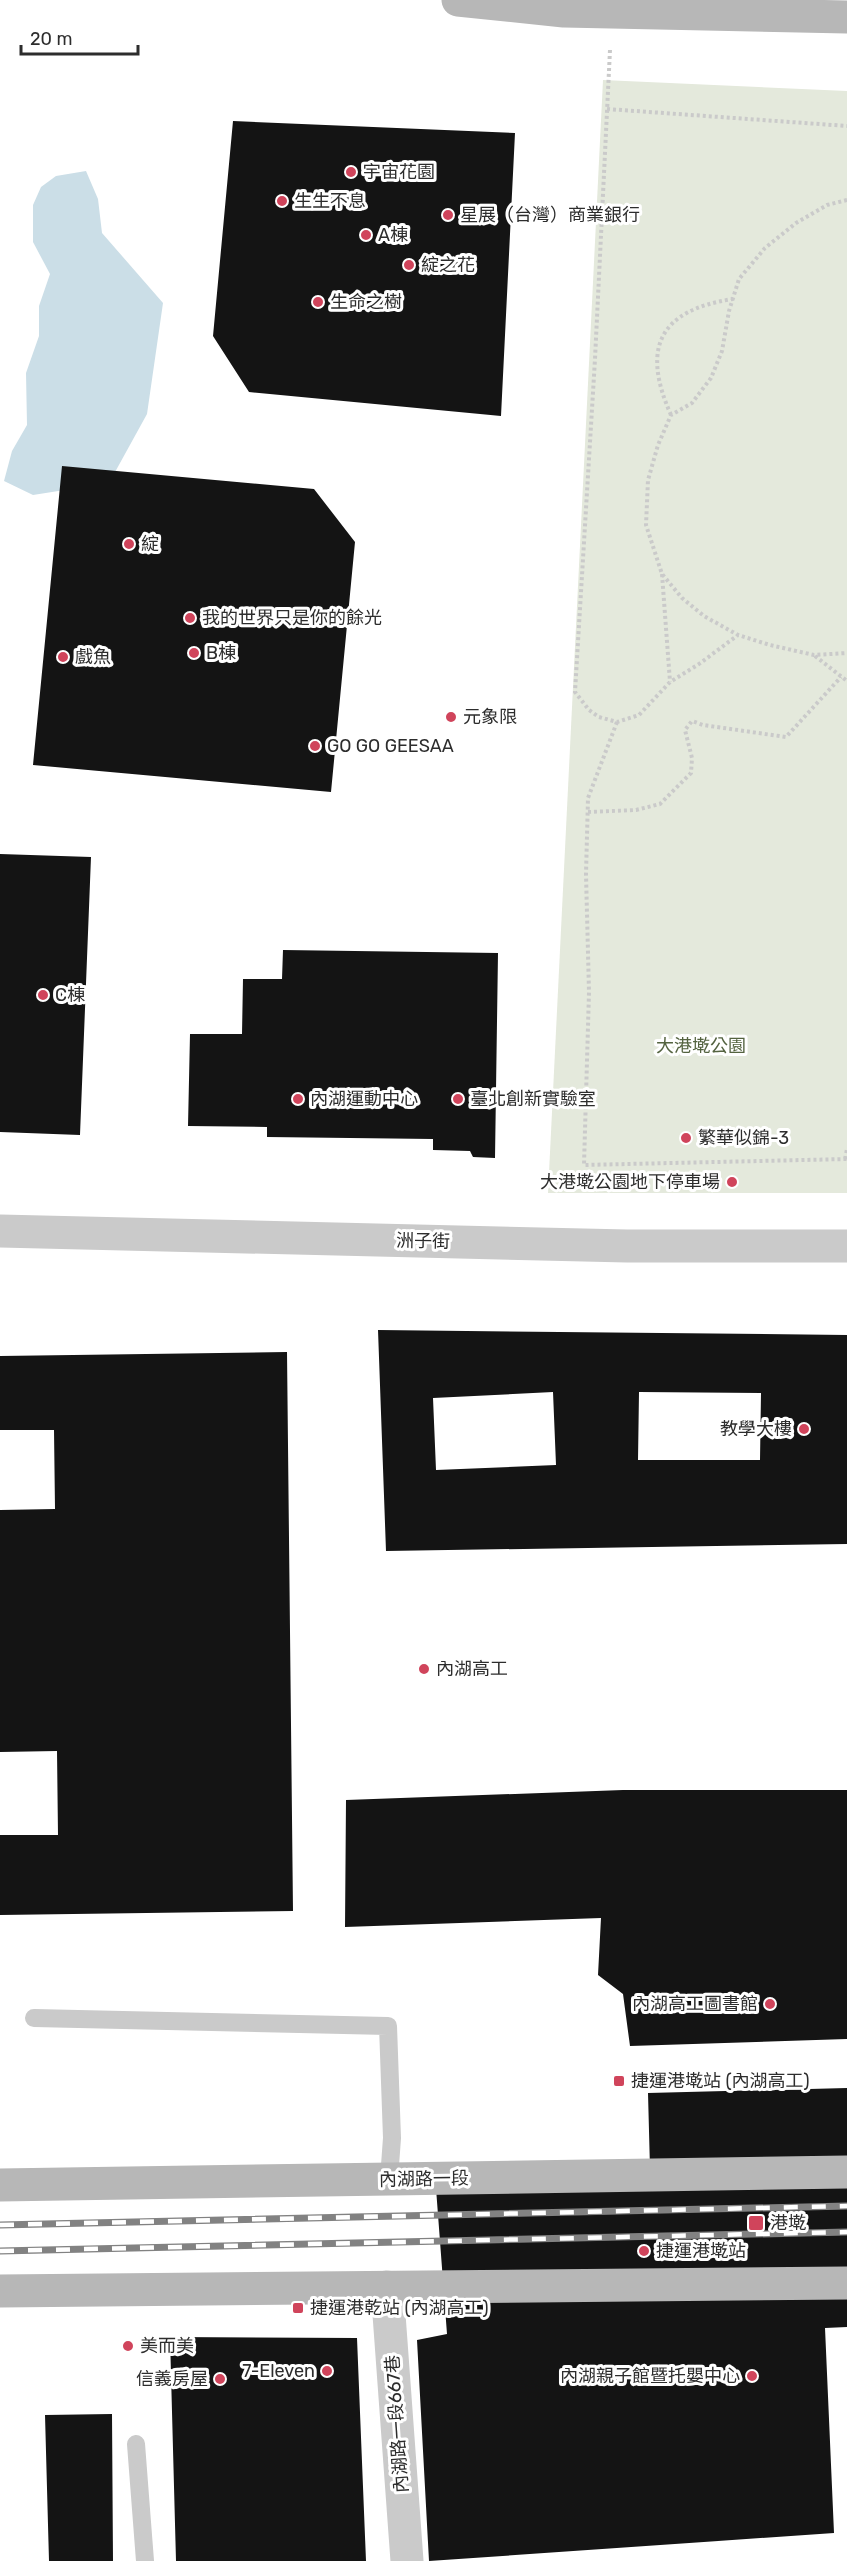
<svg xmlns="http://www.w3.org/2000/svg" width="847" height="2561" viewBox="0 0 847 2561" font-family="Rubik,'Noto Sans TC',sans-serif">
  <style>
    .green { fill: #e4e9dc }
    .water { fill: #cbdee7 }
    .building { fill: #141414; fill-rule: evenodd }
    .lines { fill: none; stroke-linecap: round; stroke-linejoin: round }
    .path { stroke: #cacaca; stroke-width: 4; stroke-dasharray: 3 3; stroke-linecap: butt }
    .lane { stroke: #cacaca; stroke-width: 18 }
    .street { stroke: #cacaca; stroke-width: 33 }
    .secondary { stroke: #b7b7b7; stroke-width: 33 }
    .rail-casing { stroke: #828282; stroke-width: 7 }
    .rail { stroke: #fff; stroke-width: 4.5; stroke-dasharray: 14; stroke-linecap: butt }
    .poi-dot { fill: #d0445b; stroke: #fff; stroke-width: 2 }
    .labels { text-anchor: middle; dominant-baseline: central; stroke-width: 6; stroke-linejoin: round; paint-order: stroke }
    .poi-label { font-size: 18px; fill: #2d2d2d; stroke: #fff; text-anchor: start }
    .park-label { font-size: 18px; fill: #546340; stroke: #fff }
    .street-label { font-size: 18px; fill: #2d2d2d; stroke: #fff }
  </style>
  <rect width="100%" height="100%" fill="#fff"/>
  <path class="green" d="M 603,80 L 847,91 L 847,1193 L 548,1193 Z"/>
  <path class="water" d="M 86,171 L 98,199 L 102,233 L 163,303 L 147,414 L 109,483 L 33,495 L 4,481 L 12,451 L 27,425 L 26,373 L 39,336 L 39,306 L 50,274 L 33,242 L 33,205 L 41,187 L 56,176 Z"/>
  <path class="building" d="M 233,121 L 515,133 L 501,416 L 249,392 L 213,336 Z
    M 62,466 L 314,489 L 355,542 L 331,792 L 33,765 Z
    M 0,854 L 91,857 L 80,1135 L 0,1132 Z
    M 283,950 L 498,953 L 495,1158 L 473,1157 L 470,1151 L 433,1150 L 433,1139 L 267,1137 L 267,1127 L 188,1126 L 190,1034 L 242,1034 L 243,979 L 282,979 Z
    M 378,1330 L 847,1335 L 847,1544 L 386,1551 ZM 553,1392 L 556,1465 L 436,1470 L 433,1398 ZM 639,1392 L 761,1393 L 760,1460 L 638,1460 Z
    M 287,1352 L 293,1911 L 0,1915 L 0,1835 L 58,1835 L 57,1751 L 0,1752 L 0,1510 L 55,1509 L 54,1430 L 0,1430 L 0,1356 Z
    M 623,1790 L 847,1790 L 847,2039 L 630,2046 L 623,1994 L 598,1975 L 601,1918 L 345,1927 L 346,1800 Z
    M 847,2088 L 847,2327 L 825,2328 L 834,2533 L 429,2561 L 417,2340 L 447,2334 L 435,2175 L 650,2169 L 648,2093 Z
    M 170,2337 L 357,2338 L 366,2561 L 176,2561 Z
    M 112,2414 L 113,2561 L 49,2561 L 45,2415 Z"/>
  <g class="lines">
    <path class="path" d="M 610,50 L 595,359 L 575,692 L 589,710 L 599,717 L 617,722 L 639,715 L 670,682 L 699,664 L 738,635
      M 607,109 L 847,126
      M 847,200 L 827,205 L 796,223 L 765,248 L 739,279 L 729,311 L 722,351 L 711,378 L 692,403 L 671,415 L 658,445 L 648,480 L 646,525 L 662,574 L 682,598 L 704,616 L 738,635 L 770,645 L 814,655 L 847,653
      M 671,415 C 641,348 659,310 733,299
      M 662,574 L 670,682
      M 815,656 L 847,681
      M 617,722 L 588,798 L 586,874 L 589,992 L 584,1165 L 847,1159
      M 588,812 L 636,810 L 660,804 L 691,773 L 692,758 L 685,730 L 692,721 L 703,725 L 786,737 L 841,677
      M 845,1159 L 847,1149"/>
    <path class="lane" d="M 34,2018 L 388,2026 L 392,2138 L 389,2179
      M 136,2444 L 145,2561"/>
    <path class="street" d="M 0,1231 L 627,1246 L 847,1246
      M 387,2287 L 407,2561"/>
    <path class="secondary" d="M 458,0 L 564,11 L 847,17
      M 0,2185 L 847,2172
      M 0,2291 L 847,2283"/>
    <defs>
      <path id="rail" d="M 0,2225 L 847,2206
        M 0,2251 L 847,2232"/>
    </defs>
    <use href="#rail" class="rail-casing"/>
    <use href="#rail" class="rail"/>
  </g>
  <g class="poi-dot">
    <circle cx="351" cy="172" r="6"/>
    <circle cx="282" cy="201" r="6"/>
    <circle cx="448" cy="215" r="6"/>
    <circle cx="366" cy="235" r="6"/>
    <circle cx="409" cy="265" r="6"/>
    <circle cx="318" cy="302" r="6"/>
    <circle cx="129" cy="544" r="6"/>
    <circle cx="190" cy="618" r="6"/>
    <circle cx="194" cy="653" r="6"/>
    <circle cx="63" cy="657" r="6"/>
    <circle cx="451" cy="717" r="6"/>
    <circle cx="315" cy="746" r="6"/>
    <circle cx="43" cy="995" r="6"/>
    <circle cx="298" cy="1099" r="6"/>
    <circle cx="458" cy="1099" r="6"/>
    <circle cx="686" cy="1138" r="6"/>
    <circle cx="732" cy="1182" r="6"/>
    <circle cx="804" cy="1429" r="6"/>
    <circle cx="424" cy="1669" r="6"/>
    <circle cx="770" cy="2004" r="6"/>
    <rect x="613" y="2075" width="12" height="12" rx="3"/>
    <rect x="748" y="2215" width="16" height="16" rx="3"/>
    <circle cx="644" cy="2251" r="6"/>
    <rect x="292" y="2302" width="12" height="12" rx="3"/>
    <circle cx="128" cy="2346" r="6"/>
    <circle cx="327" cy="2371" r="6"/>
    <circle cx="752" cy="2376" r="6"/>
    <circle cx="220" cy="2379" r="6"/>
  </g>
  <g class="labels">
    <g class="poi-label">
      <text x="363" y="172">宇宙花園</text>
      <text x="294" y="201">生生不息</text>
      <text x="460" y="215">星展（台灣）商業銀行</text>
      <text x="378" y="235">A棟</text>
      <text x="421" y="265">綻之花</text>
      <text x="330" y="302">生命之樹</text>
      <text x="141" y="544">綻</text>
      <text x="202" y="618">我的世界只是你的餘光</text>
      <text x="206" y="653">B棟</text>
      <text x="75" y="657">戲魚</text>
      <text x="463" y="717">元象限</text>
      <text x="327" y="746">GO GO GEESAA</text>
      <text x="55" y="995">C棟</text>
      <text x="310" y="1099">內湖運動中心</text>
      <text x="470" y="1099">臺北創新實驗室</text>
      <text x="698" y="1138">繁華似錦-3</text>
      <text x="720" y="1182" text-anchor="end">大港墘公園地下停車場</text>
      <text x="792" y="1429" text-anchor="end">教學大樓</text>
      <text x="436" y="1669">內湖高工</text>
      <text x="758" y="2004" text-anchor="end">內湖高工圖書館</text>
      <text x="631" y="2081">捷運港墘站 (內湖高工)</text>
      <text x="770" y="2223">港墘</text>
      <text x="656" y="2251">捷運港墘站</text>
      <text x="310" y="2308">捷運港乾站 (內湖高工)</text>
      <text x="140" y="2346">美而美</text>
      <text x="315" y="2371" text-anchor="end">7-Eleven</text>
      <text x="740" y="2376" text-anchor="end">內湖親子館暨托嬰中心</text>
      <text x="208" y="2379" text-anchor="end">信義房屋</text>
    </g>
    <g class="park-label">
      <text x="701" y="1046">大港墘公園</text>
    </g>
    <g class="street-label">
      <text transform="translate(423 1241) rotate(1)">洲子街</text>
      <text transform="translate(424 2179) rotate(-1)">內湖路一段</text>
      <text transform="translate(397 2424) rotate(-94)">內湖路一段667巷</text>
    </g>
  </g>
  <path d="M21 45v9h117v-9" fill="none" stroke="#2d2d2d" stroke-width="3"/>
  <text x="30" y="45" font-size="18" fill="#2d2d2d" stroke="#ffffff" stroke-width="4.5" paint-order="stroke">20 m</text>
</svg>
